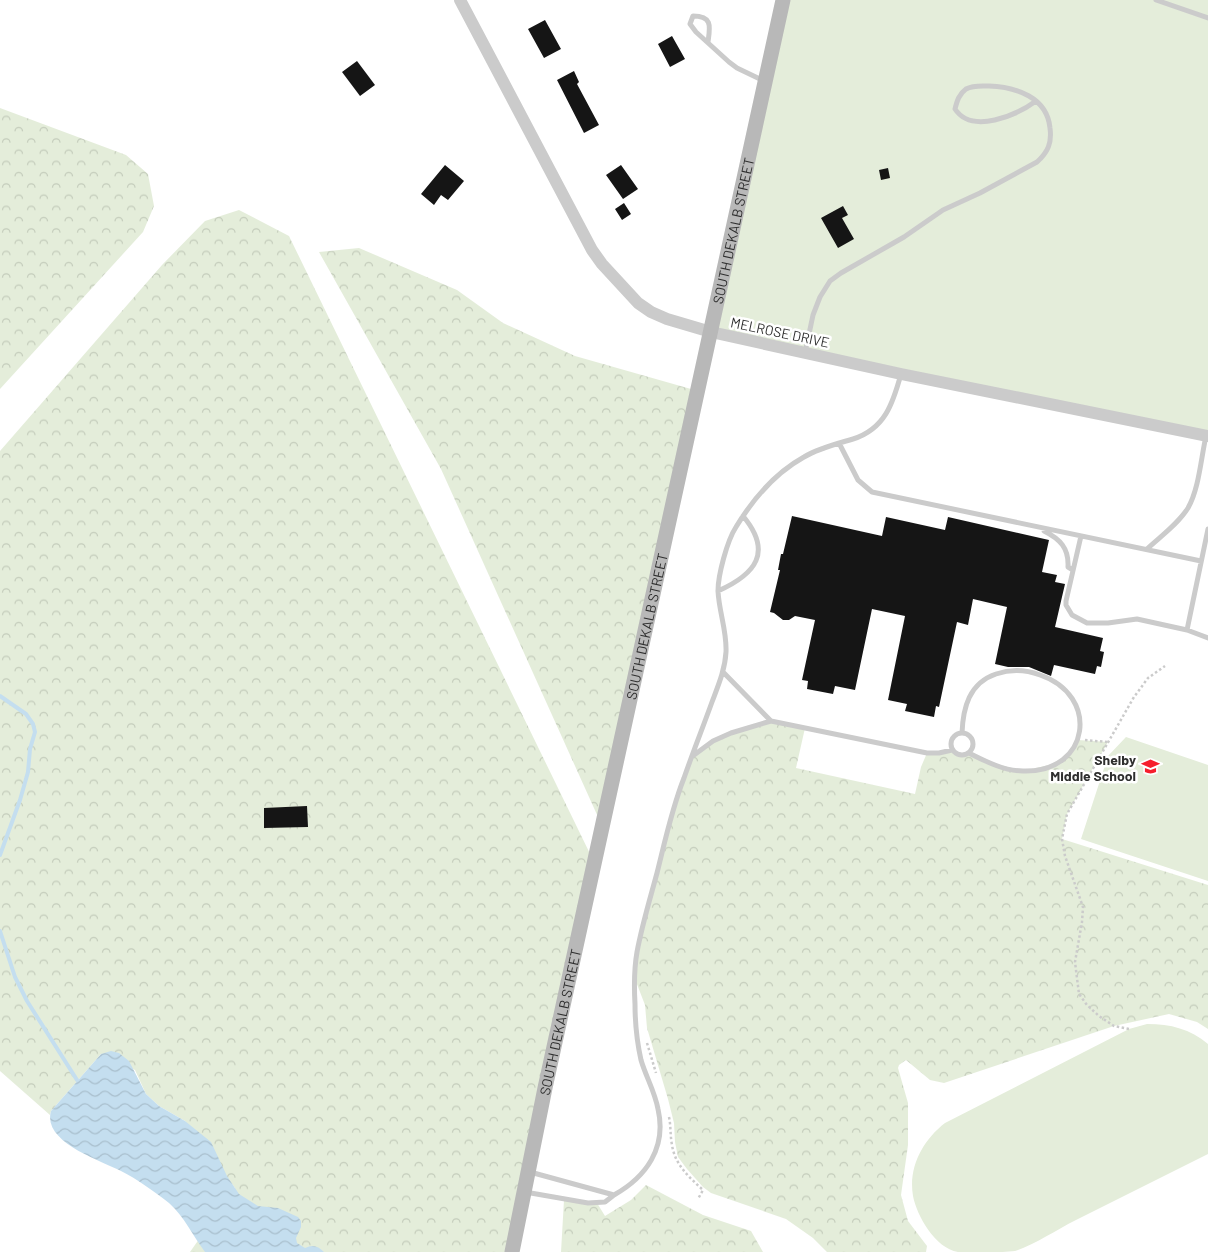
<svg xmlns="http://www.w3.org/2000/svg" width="1208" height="1252" viewBox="0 0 1208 1252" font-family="Barlow,sans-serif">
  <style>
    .green { fill: #e4edda }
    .forest { fill: url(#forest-crowns) }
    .water { fill: url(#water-waves) }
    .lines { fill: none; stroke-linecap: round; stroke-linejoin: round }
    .stream { stroke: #c4deef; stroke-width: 4 }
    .building { fill: #151515 }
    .path { stroke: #cbcbcb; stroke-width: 2.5; stroke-dasharray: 2.5 2.5; stroke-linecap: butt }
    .service { stroke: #cbcbcb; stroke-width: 5 }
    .tertiary { stroke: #cbcbcb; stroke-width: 12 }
    .secondary { stroke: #b8b8b8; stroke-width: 15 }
    .labels { text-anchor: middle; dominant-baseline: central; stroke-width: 5; stroke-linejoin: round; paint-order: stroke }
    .street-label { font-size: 14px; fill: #2e2e2e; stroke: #fff }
    .poi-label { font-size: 14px; font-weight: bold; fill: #2e2e2e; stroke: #fff; text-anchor: end }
  </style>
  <defs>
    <pattern id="forest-crowns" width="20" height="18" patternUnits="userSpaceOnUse" patternTransform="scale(1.25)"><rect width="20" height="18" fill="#e4edda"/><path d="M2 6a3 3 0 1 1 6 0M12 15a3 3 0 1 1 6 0" fill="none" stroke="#c4ccbb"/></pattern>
    <pattern id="water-waves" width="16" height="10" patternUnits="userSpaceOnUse" patternTransform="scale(1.25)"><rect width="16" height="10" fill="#c4deef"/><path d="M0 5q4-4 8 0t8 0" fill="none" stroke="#a9bfcd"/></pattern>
  </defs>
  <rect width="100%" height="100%" fill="#fff"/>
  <path class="green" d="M 783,0 L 1208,0 L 1208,436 L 711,332 Z
    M 1126,737 L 1208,765 L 1208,881 L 1081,839 L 1108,756 Z
    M 1147,1024 C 1171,1024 1190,1029 1208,1044 L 1208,1154 C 1164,1176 1120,1198 1076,1220 C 1056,1230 1036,1244 1015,1251 C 1008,1252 997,1252 989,1252 C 979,1252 968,1252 958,1252 C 935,1248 917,1216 913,1196 C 908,1167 923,1140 945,1123 L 1129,1029 Z"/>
  <path class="forest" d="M 0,108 L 126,155 L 148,174 L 154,206 L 143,232 L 0,389 Z
    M 239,210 L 289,236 L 595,864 L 512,1252 L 190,1252 L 235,1188 L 185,1121 L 159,1106 L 146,1094 L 135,1070 L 101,1054 L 51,1111 L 50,1115 L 0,1071 L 0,451 L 162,265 L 205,221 Z
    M 359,248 L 457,290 L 503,323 L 575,356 L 698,391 L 603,828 L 441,469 L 319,252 Z
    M 771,721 L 805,728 L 796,768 L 915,794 L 921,767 L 927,753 L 952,750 L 960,755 L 969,753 L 982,760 L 1023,771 L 1062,762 L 1078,740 L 1108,742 L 1067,814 L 1062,839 L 1208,885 L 1208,1029 L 1197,1022 L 1169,1014 L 1114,1026 L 944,1083 L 930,1080 L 906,1060 L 899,1065 L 898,1068 L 908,1103 L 908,1145 L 901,1195 L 908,1221 L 927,1246 L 926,1252 L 827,1252 L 813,1238 L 786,1219 L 711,1193 L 703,1187 L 687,1169 L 678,1157 L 675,1142 L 674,1123 L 668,1099 L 647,1028 L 645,1005 L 635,979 L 637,951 L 671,820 L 693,755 L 713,741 Z
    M 646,1185 L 703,1215 L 751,1231 L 763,1252 L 561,1252 L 564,1200 L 597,1203 L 605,1216 L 631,1200 Z"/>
  <path class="water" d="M 111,1051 L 119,1053 L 129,1061 L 146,1094 L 159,1106 L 185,1121 L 211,1142 L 227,1176 L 239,1194 L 258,1206 L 278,1208 L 298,1217 L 301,1221 L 301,1227 L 296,1238 L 297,1243 L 305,1248 C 313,1244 318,1246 324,1252 L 205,1252 C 193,1236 184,1216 169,1203 C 155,1192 137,1179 121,1171 C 100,1160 42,1142 51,1111 L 101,1054 Z"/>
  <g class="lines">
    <path class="stream" d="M 0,696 L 26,714 L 33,724 L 35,732 L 30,749 L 28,772 L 20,800 L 0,855
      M 0,931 L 15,977 L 27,1001 L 77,1080"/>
  </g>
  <path class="building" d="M 545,20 L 561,49 L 544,58 L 528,29 Z
    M 672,36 L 685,59 L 670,67 L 658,44 Z
    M 357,61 L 375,85 L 360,96 L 342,72 Z
    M 574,71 L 579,82 L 577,84 L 599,125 L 584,133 L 557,80 Z
    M 445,165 L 464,181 L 448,200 L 441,195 L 434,205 L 421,194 Z
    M 621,165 L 638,189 L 623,199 L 606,175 Z
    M 888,168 L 890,178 L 881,180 L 879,170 Z
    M 624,203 L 631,214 L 622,220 L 615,209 Z
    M 843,206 L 848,215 L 842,218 L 854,239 L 838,248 L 821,218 Z
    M 792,516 L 882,536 L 886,517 L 945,530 L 948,517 L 1049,540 L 1042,572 L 1057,575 L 1055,582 L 1065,584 L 1055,627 L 1103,638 L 1100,651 L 1104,652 L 1101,667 L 1097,666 L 1095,674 L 1054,665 L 1051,676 L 1029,667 L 1008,667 L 995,664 L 1007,607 L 973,599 L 968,625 L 957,622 L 939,707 L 936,706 L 934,717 L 905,711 L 907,704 L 888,700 L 905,616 L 872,609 L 855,690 L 835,686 L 833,694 L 807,689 L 808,681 L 802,680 L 815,620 L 795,616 L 789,620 L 783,620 L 774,613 L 770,612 L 780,570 L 778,570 L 781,554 L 783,554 Z
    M 307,806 L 308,827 L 264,828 L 264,808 Z"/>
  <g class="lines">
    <path class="path" d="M 1085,740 L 1107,742
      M 1129,1029 L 1114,1026 L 1099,1016 L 1087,1005 L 1079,994 L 1075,962 L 1082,922 L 1083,907 L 1065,856 L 1062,839 L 1067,814 L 1134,697 L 1148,678 L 1165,666
      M 647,1043 L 656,1073
      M 669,1117 C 671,1126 670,1135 672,1145 C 675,1165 689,1177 703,1190 L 698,1199"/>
    <path class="service" d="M 1156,0 L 1208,18
      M 708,42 C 710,27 713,16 693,16 L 690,24 L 696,32 L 729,62 L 737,68 L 762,80
      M 805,353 L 813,315 L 820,297 L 830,281 L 841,273 L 904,237 L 943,210 L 980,193 L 1037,162 C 1048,152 1052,143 1050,128 C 1047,97 1016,87 989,86 C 982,86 973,85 966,89 C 959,94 957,101 955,109 C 972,135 1017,115 1036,101
      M 839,443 L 858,480 L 872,492 L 1201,561
      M 1044,529 L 1044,531 C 1060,539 1069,548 1068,567 L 1073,570
      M 1081,536 L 1066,601 L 1066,605 L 1072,615 L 1087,623 L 1108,623 L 1137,619 L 1187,630 L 1208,638
      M 1147,549 C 1161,536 1178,524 1188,508 C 1199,489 1201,458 1206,436
      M 718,591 C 756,574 773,552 743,516
      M 1187,630 L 1208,529
      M 723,672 L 771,721
      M951 744a11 11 0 1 1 22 0a11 11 0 1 1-22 0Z
      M 962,733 C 963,708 969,683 996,674 C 1011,669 1024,669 1040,675 C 1100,695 1091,773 1023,771 C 1004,771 985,761 969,753
      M 694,755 L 713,741 L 731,733 L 771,721 L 927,753 L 939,753 L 952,750
      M 525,1192 L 588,1203 L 605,1202 L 614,1195 L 530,1172
      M 614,1195 C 646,1177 667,1148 658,1109 C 655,1092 646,1077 641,1060 C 637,1042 635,1022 635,1004 C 634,986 634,969 637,952 C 642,925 650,899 657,873 C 665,841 672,808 684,778 C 693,752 703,727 712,702 C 718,686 725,670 726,652 C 727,631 719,612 718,591 C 718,575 727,541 736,527 C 753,499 775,473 804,457 C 819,448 836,444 853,439 C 885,429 893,403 901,374"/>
    <path class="tertiary" d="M 460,0 L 592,250 L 602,264 L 638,303 L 651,312 L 667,319 L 711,332 L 901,374 L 1208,436"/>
    <path class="secondary" id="s1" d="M 512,1252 L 545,1088 L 783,0"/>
  </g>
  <defs>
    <symbol id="school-bare" viewBox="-9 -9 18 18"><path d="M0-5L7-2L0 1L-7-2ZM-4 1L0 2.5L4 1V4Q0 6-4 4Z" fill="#f61e2c" stroke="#fff" stroke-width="2.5" paint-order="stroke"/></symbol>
  </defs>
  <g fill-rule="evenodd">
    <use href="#school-bare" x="1138" y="754" width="25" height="25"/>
  </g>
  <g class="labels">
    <g class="street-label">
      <text stroke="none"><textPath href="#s1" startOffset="1045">SOUTH DEKALB STREET</textPath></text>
      <text transform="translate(780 332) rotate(12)">MELROSE DRIVE</text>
      <text stroke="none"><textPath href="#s1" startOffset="640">SOUTH DEKALB STREET</textPath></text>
      <text stroke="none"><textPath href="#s1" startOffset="235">SOUTH DEKALB STREET</textPath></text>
    </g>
    <g class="poi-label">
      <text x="1136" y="759">Shelby<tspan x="1136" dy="16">Middle School</tspan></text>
    </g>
  </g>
</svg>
